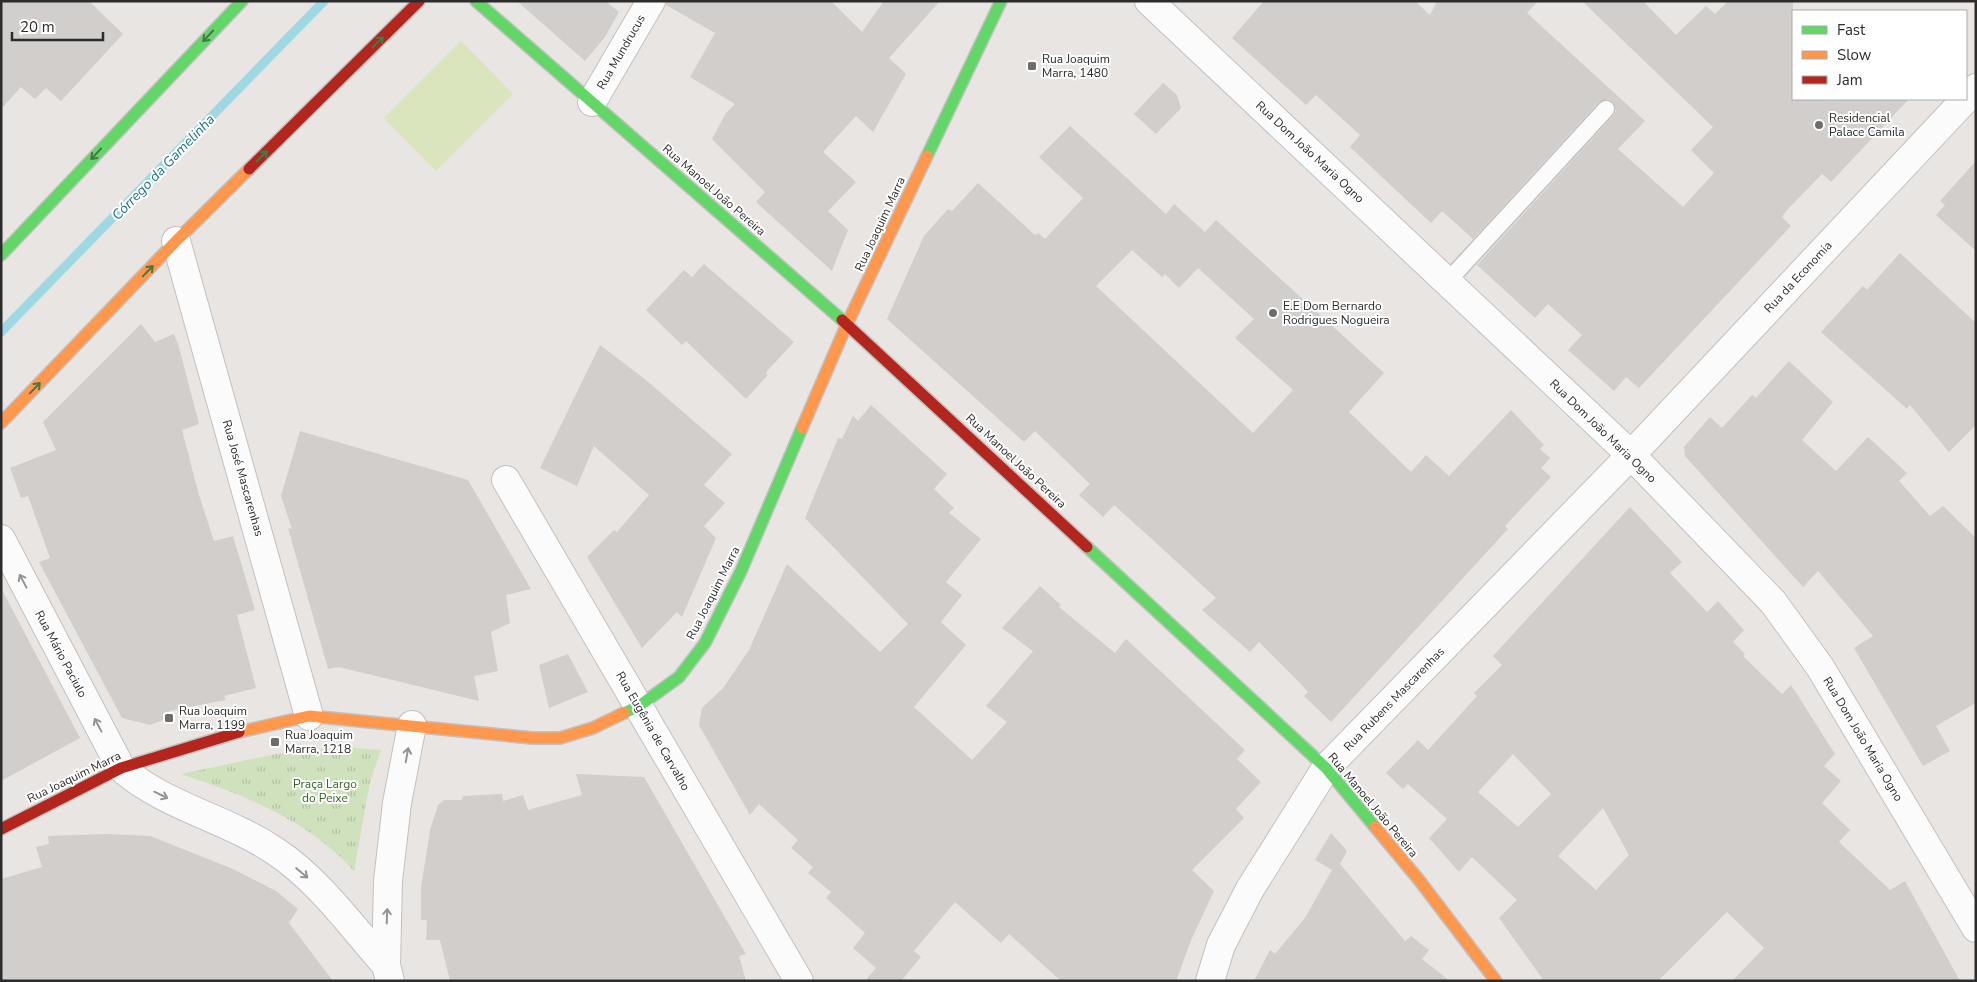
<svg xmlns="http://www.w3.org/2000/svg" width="1977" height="982" viewBox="0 0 1977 982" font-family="'Nunito Sans',sans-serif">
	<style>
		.grass { fill: url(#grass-tufts) }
		.pitch { fill: #dae4bd }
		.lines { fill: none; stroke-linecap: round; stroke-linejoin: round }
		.stream { stroke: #9dd8e3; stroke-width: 9 }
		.building { fill: #d1cecb; fill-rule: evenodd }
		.lane-casing { stroke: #c2c1c1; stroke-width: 19 }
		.street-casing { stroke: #c2c1c1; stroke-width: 30 }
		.fast-casing { stroke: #c2c1c1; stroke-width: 14 }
		.slow-casing { stroke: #c2c1c1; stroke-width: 14 }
		.jam-casing { stroke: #c2c1c1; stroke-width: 14 }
		.lane { stroke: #fcfbfb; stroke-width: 16 }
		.street { stroke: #fcfbfb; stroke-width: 28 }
		.fast { stroke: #63d668; stroke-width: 11 }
		.slow { stroke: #ff974d; stroke-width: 11 }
		.jam { stroke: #b3261e; stroke-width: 11 }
		.oneway { stroke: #457847 }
		.oneway2 { stroke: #949494 }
		.poi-dot { fill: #6e6d6c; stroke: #fff; stroke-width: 2 }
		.labels { text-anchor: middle; stroke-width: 4; stroke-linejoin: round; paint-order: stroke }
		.street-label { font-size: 12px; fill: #2c2c2c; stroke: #fff }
		.poi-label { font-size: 12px; fill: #2c2c2c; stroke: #fff; text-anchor: start }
		.park-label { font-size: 12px; fill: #366322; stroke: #fff }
		.water-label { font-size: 14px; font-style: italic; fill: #1b7491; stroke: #fff }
	</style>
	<defs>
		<pattern id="grass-tufts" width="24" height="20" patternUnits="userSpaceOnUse" patternTransform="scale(1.25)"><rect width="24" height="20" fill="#d0e1be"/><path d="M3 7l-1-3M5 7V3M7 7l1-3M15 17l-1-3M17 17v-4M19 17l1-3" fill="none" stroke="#b3c1a3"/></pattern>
	</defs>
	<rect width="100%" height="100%" fill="#e9e5e2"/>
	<path class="grass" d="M344 747 381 750 370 782 354 871C308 820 244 795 181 774L276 754Z"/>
	<path class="pitch" d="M461 41 513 94 436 171 384 118Z"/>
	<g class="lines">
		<path class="stream" d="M1 332 324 1"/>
	</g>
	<path class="building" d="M1 1H89L123 34 61 101 46 88 35 99 21 87 1 109Z
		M517 1H605L619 12 605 37 585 61Z
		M667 1H831L862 32 884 1H940L889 58 906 74 873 132 856 116 823 152 856 182 828 211 848 230 832 271 756 202 765 192 712 139 726 113 735 104 690 77 715 33 666 5Z
		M1264 1H1415L1430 15 1437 1H1538L1527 13 1645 121 1618 149 1683 207 1714 173 1691 150 1713 127 1582 1H1643L1676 35 1706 6 1715 14 1728 1H1793V99H1909L1831 182 1822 174 1786 211 1782 217 1791 226 1639 388 1626 377 1614 391 1568 350 1582 335 1548 304 1535 318 1477 265 1613 116 1616 111 1613 102 1608 99 1599 102 1473 239 1442 211 1431 223 1350 147 1360 135 1316 95 1306 105 1232 38Z
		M1163 83 1177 95 1181 108 1156 134 1134 114Z
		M1070 126 1166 214 1174 204 1205 232 1216 220 1384 373 1349 412 1411 472 1426 455 1449 476 1511 410 1544 445 1540 449 1550 458 1541 468 1551 477 1505 526 1508 529 1331 722 1304 696 1308 692 1299 682 1259 642 1250 652 1202 610 1216 598 1154 541 1114 505 1103 517 1079 495 1090 484 1035 431 1024 442 887 319 924 236 948 209 952 211 978 183 1035 235 1038 233 1045 239 1083 198 1039 157ZM1132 250 1162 277 1165 274 1179 288 1198 268 1254 319 1235 338 1293 390 1253 433 1096 286Z
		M1976 161V251L1936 215 1945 205 1940 201Z
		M1900 253 1976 323V425L1949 452 1910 405 1907 409 1821 332 1863 286 1867 290Z
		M704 264 794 342 768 370 766 374 768 375 746 399 686 341 682 345 646 310 684 270 692 277Z
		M141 324 155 342 174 334 179 347 199 424 182 430 199 495 214 541 233 536 255 610 237 615 256 688 224 696 226 700 169 711 171 717 150 725 122 718 39 562 50 558 28 496 21 498 10 468 56 450 43 422Z
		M600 345 646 380 732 454 704 485 725 503 704 526 716 538 682 617 677 612 642 648 587 557 614 530 617 532 649 495 594 446 577 486 540 468Z
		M1789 361 1833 402 1802 440 1836 471 1868 437 1907 473 1899 481 1930 516 1943 506 1976 538V703L1936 726 1950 751 1923 766 1854 648 1873 636 1818 571 1803 587 1685 456 1684 447 1710 417 1722 428 1752 395 1756 398Z
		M871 405 947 474 934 489 954 508 949 513 981 539 946 582 962 595 941 622 966 645 914 707 972 760 1007 722 986 706 1033 651 1002 628 1040 586 1061 605 1059 607 1115 653 1126 639 1245 750 1237 759 1261 782 1236 809 1244 818 1192 870 1214 891 1192 938 1176 981H1061L1009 934 1001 943 955 902 914 951 921 957 901 981H865L876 968 853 948 865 933 826 898 831 892 808 873 813 867 791 848 798 840 759 804 750 815 699 725 702 708 723 688 749 650 787 564 880 652 908 624 805 518 838 438 842 439 853 416 858 421Z
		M300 431 468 480 531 589 506 595 510 623 491 632 498 671 474 676 479 701 339 667 328 669 288 528 292 529 281 496Z
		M1630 507 1682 562 1670 573 1707 612 1718 601 1744 630 1733 642 1745 654 1743 656 1782 694 1791 685 1835 754 1824 766 1841 781 1822 803 1850 830 1839 842 1890 890 1905 881 1960 981H1732L1764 948 1727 912 1658 981H1544L1499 918 1517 900 1472 857 1459 872 1429 838 1447 819 1408 784 1403 789 1386 773 1418 740 1428 750 1449 727 1477 696 1474 693 1502 665 1493 656ZM1513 754 1551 794 1518 827 1478 792ZM1603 808 1629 855 1596 890 1558 856Z
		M1 588 80 738 1 781Z
		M568 654 588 692 549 708 539 665Z
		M576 774 644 777 746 954 739 956 746 981H450L440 940H426L427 920H421V888L430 830 438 805 444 800H462L463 796 502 794 503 801 523 795 528 810 582 795Z
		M1331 833 1347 851 1340 864 1405 941 1411 936 1429 950 1422 959 1450 981H1254L1270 950 1275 954 1305 918 1332 870 1315 860Z
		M108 834 150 836 233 869 276 891 298 909 289 923 333 981H1V879L42 867 36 847 49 844 48 836Z"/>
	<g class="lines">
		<g class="lane-casing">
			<path id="lane" d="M1447 282 1606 109"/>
		</g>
		<g class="street-casing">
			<path id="street" d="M1149 1 1631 455 1773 602 1820 667 1976 928
				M592 102 651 1
				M176 241 309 716
				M506 480 799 981
				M1 539 121 768C166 807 226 818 275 851 319 880 351 926 386 965L390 981
				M386 965 388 881 397 803 412 725
				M1210 981 1221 945 1250 889 1326 768 1631 455 1976 88"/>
		</g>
		<g class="fast-casing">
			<path id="fast" d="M476 1 842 320
				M927 156 1001 1
				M1 255 242 1
				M1087 547 1326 768 1375 827
				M624 713 639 706 679 677 705 643 741 571 802 428"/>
		</g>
		<g class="slow-casing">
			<path id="slow" d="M1 423 176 241 249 169
				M802 428 847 324 927 156
				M239 732 309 716 532 738H560L593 728 624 713
				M1375 827 1419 880 1496 981"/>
		</g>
		<g class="jam-casing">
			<path id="jam" d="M249 169 419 1
				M842 320 1087 547
				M1 829 121 768 239 732"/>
		</g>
		<use href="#lane" class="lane"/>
		<use href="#street" class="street"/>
		<use href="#fast" class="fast"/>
		<use href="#slow" class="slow"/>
		<use href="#jam" class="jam"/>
	</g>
	<defs><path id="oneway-shaft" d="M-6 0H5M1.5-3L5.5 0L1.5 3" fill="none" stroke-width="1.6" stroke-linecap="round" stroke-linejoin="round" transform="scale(1.25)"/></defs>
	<g class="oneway">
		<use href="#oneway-shaft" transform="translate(208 36) rotate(133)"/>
		<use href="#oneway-shaft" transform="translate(378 42) rotate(-45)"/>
		<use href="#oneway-shaft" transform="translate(96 154) rotate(133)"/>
		<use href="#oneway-shaft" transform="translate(262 156) rotate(-45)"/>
		<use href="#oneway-shaft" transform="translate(148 271) rotate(-46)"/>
		<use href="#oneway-shaft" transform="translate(35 388) rotate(-46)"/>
	</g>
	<g class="oneway2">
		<use href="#oneway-shaft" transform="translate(23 581) rotate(-118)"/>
		<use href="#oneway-shaft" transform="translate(98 725) rotate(-118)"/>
		<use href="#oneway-shaft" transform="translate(407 755) rotate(-80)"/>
		<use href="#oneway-shaft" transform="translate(161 795) rotate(26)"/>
		<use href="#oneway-shaft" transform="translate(302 873) rotate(40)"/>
		<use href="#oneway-shaft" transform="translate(387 916) rotate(-88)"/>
	</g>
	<g class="poi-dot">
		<rect x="1027" y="61" width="10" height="10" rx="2.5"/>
		<circle cx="1819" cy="125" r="5"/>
		<circle cx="1273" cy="313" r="5"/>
		<rect x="164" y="713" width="10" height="10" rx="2.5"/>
		<rect x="270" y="737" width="10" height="10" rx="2.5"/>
	</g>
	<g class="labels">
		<g class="street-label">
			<text transform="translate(621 52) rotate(-60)" y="4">Rua Mundrucus</text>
			<text transform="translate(1310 152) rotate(43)" y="4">Rua Dom João Maria Ogno</text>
			<text transform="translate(714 190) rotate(41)" y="4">Rua Manoel João Pereira</text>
			<text transform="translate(880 224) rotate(-65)" y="4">Rua Joaquim Marra</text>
			<text transform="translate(1798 277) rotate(-47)" y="4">Rua da Economia</text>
			<text transform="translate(1603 431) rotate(44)" y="4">Rua Dom João Maria Ogno</text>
			<text transform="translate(1016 461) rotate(43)" y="4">Rua Manoel João Pereira</text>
			<text transform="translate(243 478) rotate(74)" y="4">Rua José Mascarenhas</text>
			<text transform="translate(713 593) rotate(-63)" y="4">Rua Joaquim Marra</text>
			<text transform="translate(61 654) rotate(62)" y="4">Rua Mário Paciulo</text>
			<text transform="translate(1394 699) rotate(-46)" y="4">Rua Rubens Mascarenhas</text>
			<text transform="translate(653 731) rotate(60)" y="4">Rua Eugênia de Carvalho</text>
			<text transform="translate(1863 739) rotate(59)" y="4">Rua Dom João Maria Ogno</text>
			<text transform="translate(74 777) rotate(-26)" y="4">Rua Joaquim Marra</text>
			<text transform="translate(1373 805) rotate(50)" y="4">Rua Manoel João Pereira</text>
		</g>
		<g class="poi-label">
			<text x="1042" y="63">Rua Joaquim<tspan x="1042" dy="14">Marra, 1480</tspan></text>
			<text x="1829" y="122">Residencial<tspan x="1829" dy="14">Palace Camila</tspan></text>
			<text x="1283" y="310">E.E Dom Bernardo<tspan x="1283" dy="14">Rodrigues Nogueira</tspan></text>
			<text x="179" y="715">Rua Joaquim<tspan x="179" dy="14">Marra, 1199</tspan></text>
			<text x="285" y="739">Rua Joaquim<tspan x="285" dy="14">Marra, 1218</tspan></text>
		</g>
		<g class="park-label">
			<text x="325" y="788">Praça Largo<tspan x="325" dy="14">do Peixe</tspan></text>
		</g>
		<g class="water-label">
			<text transform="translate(163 167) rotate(-46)" y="5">Córrego da Gamelinha</text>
		</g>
	</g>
	<rect width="1977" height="982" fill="none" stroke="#2c2c2c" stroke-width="5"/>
	<rect x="1792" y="10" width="175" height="90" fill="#ffffff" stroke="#ababab"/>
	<rect x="1802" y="26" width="25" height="8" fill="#63d668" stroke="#ababab"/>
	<text x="1837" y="35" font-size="15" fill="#2c2c2c">Fast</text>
	<rect x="1802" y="51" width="25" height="8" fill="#ff974d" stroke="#ababab"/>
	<text x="1837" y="60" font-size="15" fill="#2c2c2c">Slow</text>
	<rect x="1802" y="76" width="25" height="8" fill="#b3261e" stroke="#ababab"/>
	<text x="1837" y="85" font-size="15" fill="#2c2c2c">Jam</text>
	<path d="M12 32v8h91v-8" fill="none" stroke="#2c2c2c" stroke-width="2.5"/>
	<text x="20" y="32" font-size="15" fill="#2c2c2c" stroke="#ffffff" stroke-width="4" paint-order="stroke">20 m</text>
</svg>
